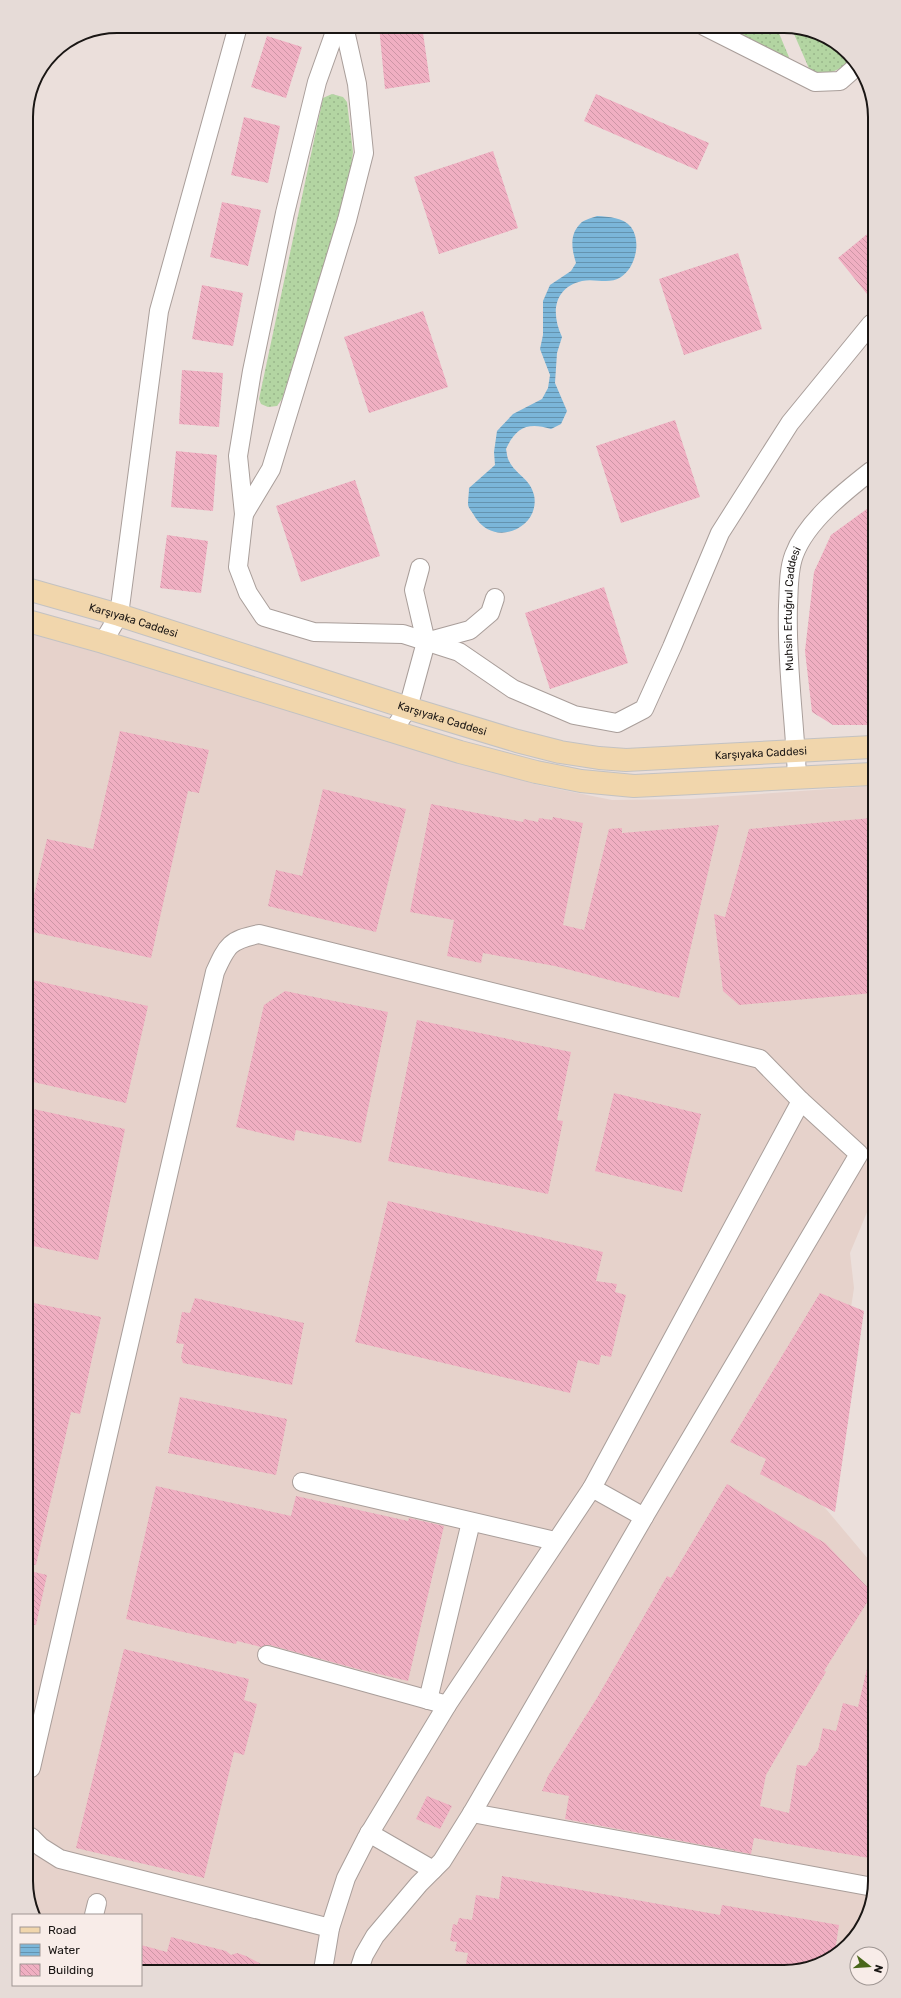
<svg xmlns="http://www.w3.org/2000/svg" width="901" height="1998" viewBox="0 0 901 1998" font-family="Rubik,sans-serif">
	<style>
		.built { fill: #e6d2cb }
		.grass { fill: url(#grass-dots) }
		.water { fill: url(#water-rules) }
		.building { fill: url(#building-back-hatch) }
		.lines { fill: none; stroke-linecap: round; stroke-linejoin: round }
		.minor-casing { stroke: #a99e9a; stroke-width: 20 }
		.major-casing { stroke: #c3c2c2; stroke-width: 24 }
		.minor { stroke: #fff; stroke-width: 18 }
		.major { stroke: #f1d6ac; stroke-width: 22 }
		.labels { text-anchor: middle; stroke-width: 4; stroke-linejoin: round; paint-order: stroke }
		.street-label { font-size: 11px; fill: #1a1614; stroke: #f8ece8 }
		.rim { fill: none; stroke: #1a1614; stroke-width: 2 }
	</style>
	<defs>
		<pattern id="grass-dots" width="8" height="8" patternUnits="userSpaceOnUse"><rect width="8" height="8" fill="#b3d5a2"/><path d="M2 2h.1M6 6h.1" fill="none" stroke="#99b68b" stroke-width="1.8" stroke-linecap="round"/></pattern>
		<pattern id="water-rules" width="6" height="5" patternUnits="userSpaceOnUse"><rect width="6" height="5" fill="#7bb6d9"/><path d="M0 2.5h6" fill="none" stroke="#6493af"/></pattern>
		<pattern id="building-back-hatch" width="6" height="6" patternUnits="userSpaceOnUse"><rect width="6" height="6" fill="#f0afc2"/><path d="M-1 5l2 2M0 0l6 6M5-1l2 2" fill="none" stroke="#cd96a6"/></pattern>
	</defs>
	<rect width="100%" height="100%" fill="#ebdfdb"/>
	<path class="built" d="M28 629 538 785 612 800 690 799 872 786 873 1198 850 1253 854 1288 821 1503 874 1566 875 1882 860 1932 814 1967 141 1972V1915H34L31 1911Z"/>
	<path class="grass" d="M737 26H776L791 62 727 28Z
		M791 27 840 45 850 59C839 72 828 75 811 73Z
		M332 94 343 97 347 102 353 152 349 186 282 399 277 406 268 407 261 404 259 399 323 98Z"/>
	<path class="water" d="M597 216C609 217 623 217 631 227 642 242 635 268 621 277 609 285 595 278 582 281 553 288 551 314 562 337L557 353 555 383 567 411 561 424 551 429C528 422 516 427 506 449 507 453 507 458 509 461 516 475 530 478 534 495 541 527 495 549 475 517 473 513 468 508 468 504 468 499 469 493 469 488L495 465 494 452 497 431 513 414 542 399 548 388 550 375 540 349 543 335V301L550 285 571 271 576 263C572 250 569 235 580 224 583 220 592 218 597 216Z"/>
	<path class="building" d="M379 26H422L430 82 385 89Z
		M267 36 302 47 286 98 251 87Z
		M596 94 709 143 697 170 584 121Z
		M244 117 280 126 268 183 231 175Z
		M493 151 518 228 439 254 414 177Z
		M222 202 261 210 248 266 210 257Z
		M871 231V299L838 258Z
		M738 253 762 329 684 355 659 279Z
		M202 285 243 293 233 346 192 339Z
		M423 311 448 387 369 413 344 337Z
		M182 370 223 373 219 427 179 424Z
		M675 420 700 497 621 523 596 446Z
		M176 451 217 455 213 511 171 507Z
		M355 480 380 556 301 582 276 506Z
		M871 506 872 725H833L812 712 805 651 814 572 831 535Z
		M167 535 208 541 201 593 160 588Z
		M604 587 628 663 550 689 525 613Z
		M120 731 209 750 199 793 188 791 151 958 28 931V921L47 839 93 849Z
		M323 789 406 809 376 932 268 906 276 870 302 876Z
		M431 804 523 822 524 819 538 822 539 818 552 820 553 817 583 823 563 925 584 930 609 829 622 828V833L719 825 679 998 555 966 483 953 481 963 447 956 454 920 410 912Z
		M872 818 873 993 739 1005 723 991 714 914 725 917 749 829Z
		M28 979 148 1006 126 1103 29 1081Z
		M285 991 388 1012 361 1143 296 1130 294 1141 236 1127 264 1005Z
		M417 1020 571 1052 557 1120 563 1121 548 1194 388 1161Z
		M614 1093 701 1114 682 1192 595 1171Z
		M29 1108 125 1129 98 1260 29 1245Z
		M388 1201 603 1252 596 1281 617 1284 615 1292 626 1295 611 1357 601 1355 599 1365 578 1360 570 1393 355 1342Z
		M820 1293 864 1311 835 1512 760 1474 766 1459 730 1442Z
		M195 1298 304 1323 292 1385 183 1363 181 1357 184 1344 176 1343 182 1312 190 1313Z
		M29 1302 101 1317 80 1414 71 1412 36 1565 30 1564Z
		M180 1397 287 1419 276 1475 168 1453Z
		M727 1484 825 1543 873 1593 824 1671 826 1672 766 1775 760 1806 789 1813 797 1765 806 1766 818 1750 823 1728 836 1731 843 1703 858 1707 869 1660 874 1661 875 1859 754 1838 751 1854 565 1819 569 1796 542 1791 548 1776 597 1698 667 1576 671 1578Z
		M156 1486 291 1516 296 1496 408 1521 409 1518 444 1526 408 1681 354 1668 270 1645 261 1647 237 1641 236 1644 126 1619Z
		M30 1571 47 1575 36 1625 30 1624Z
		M124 1649 249 1679 244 1700 257 1704 244 1755 234 1752 204 1878 76 1848Z
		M427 1796 452 1806 440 1829 416 1819Z
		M502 1876 720 1915 722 1905 839 1925 835 1951 814 1967 465 1969 468 1953 455 1951 457 1942 450 1941 453 1924 457 1925 459 1918 472 1920 476 1895 499 1899Z
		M171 1937 226 1951 231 1955 237 1953 246 1956 274 1971 141 1972V1945L167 1952Z"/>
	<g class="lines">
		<g class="minor-casing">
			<g id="minor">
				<path d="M337 26 317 82 285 213 252 371 238 456 244 514 238 567 248 593 264 617 314 632 403 634 459 652 513 689 574 715 617 723 644 709 672 647 720 533 790 423 871 324"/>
				<path d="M704 26 815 82 840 81 856 67"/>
				<path d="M244 514 271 469 347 220 364 153 357 84 344 26"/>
				<path d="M103 642 119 615 159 311 238 26"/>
				<path d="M426 642 470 630 490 613 495 598"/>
				<path d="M392 732 408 708 426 642 414 590 420 568"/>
				<path id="s1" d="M797 778C795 721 786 663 788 606 789 589 788 571 794 555 806 522 844 492 871 471"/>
				<path d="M302 1482 555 1541"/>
				<path d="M592 1488 644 1517"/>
				<path d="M267 1655 447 1705"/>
				<path d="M428 1700 471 1522"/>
				<path d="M31 1768 215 972C227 945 230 940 259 934L760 1059 801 1101"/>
				<path d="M472 1813 873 1887"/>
				<path d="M369 1833 433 1870"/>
				<path d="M31 1837 41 1847 60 1859 330 1928"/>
				<path d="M94 1915 97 1903"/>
				<path d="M323 1970 330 1928 346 1878 366 1839 447 1705 592 1488 801 1101 859 1154 644 1517 472 1813 442 1861 419 1884 375 1936 364 1955 359 1970"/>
			</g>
		</g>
		<g class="major-casing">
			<g id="major">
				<path id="s2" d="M27 589 119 615 408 708 517 741 560 752 599 758 626 760 872 747"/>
				<path d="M28 621 103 642 460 752 536 772 581 781 634 786 872 774"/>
			</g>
		</g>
		<use href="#minor" class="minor"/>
		<use href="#major" class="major"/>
	</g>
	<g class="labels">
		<g class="street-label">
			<text dy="4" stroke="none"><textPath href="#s1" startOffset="170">Muhsin Ertuğrul Caddesi</textPath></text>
			<text dy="4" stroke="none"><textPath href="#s2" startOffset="111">Karşıyaka Caddesi</textPath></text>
			<text dy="4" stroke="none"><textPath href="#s2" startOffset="435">Karşıyaka Caddesi</textPath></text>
			<text dy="4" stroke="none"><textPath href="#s2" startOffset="759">Karşıyaka Caddesi</textPath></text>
		</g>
	</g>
	<path d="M0 0H901V1998H0ZM117 33H784A84 84 0 0 1 868 117V1881A84 84 0 0 1 784 1965H117A84 84 0 0 1 33 1881V117A84 84 0 0 1 117 33Z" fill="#e6dbd7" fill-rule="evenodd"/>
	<path class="rim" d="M117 33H784A84 84 0 0 1 868 117V1881A84 84 0 0 1 784 1965H117A84 84 0 0 1 33 1881V117A84 84 0 0 1 117 33Z"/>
	<rect x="12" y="1914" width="130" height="72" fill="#f8ece8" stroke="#9f9693"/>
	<rect x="20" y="1927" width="20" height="6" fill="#f1d6ac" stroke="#9f9693"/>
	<text x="48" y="1934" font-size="12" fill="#1a1614">Road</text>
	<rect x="20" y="1944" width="20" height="12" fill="url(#water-rules)" stroke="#9f9693"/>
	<text x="48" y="1954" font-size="12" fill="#1a1614">Water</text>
	<rect x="20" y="1964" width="20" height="12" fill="url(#building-back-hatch)" stroke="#9f9693"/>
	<text x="48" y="1974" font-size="12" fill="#1a1614">Building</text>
	<g transform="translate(869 1966) rotate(107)"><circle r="19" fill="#f8ece8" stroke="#9f9693"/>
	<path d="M0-3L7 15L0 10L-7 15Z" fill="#49661a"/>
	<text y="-6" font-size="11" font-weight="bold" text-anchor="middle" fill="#1a1614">N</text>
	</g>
</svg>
